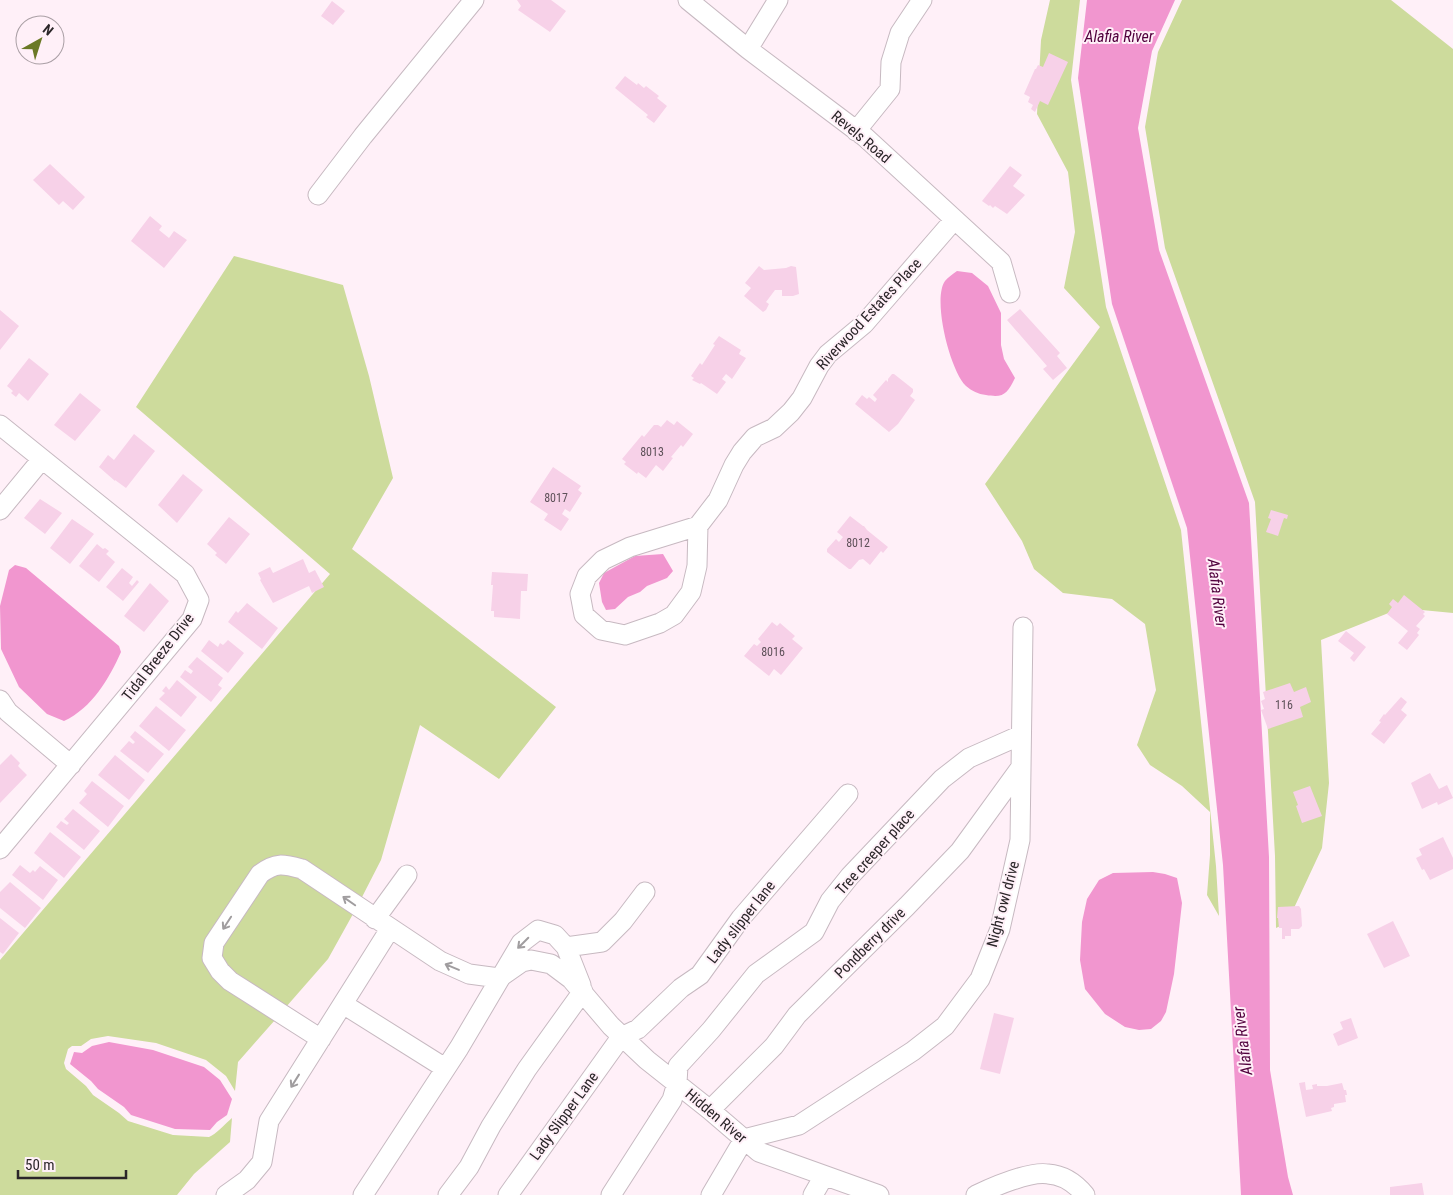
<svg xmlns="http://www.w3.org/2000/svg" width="1453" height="1195" viewBox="0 0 1453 1195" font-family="'Roboto Condensed',sans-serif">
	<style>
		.green { fill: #cddb9c }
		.water { fill: #f196cf }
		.building { fill: #f7d1e8 }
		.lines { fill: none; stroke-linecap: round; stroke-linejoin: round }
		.minor-casing { stroke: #c7b9c1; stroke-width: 21 }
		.minor { stroke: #fff; stroke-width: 19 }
		.oneway { stroke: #a09d9f }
		.labels { text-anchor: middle; stroke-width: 4; stroke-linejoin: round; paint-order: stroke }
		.number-label { font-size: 12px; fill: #5e5159 }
		.street-label { font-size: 15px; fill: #2b2629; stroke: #fff0f8 }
		.water-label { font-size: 16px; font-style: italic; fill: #51003d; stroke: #fff0f8 }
	</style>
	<rect width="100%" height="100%" fill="#fff0f8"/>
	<path class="green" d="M1050 0H1080L1071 80 1106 307 1181 530 1216 866 1219 916 1207 895 1210 855V812L1182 786 1150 765 1137 745 1156 690 1145 624 1112 599 1063 593 1034 569 1022 541 985 484 1100 327 1064 288 1075 232 1068 172 1037 114 1041 40Z
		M1182 0H1391L1453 49V613L1401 608 1321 640 1329 783 1322 848 1287 923 1276 928 1275 856 1255 502 1165 248 1145 127 1158 52Z
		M234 256 343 285 369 376 393 478 352 549 556 707 499 779 420 725 381 860 361 899 288 857 207 943 275 1020 238 1062 235 1091 226 1076 206 1060 156 1043 108 1036 91 1039 81 1046H72L68 1049 64 1063 66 1069 86 1086 93 1095 119 1113 128 1121 173 1135 209 1137C215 1135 226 1123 232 1118L230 1142 194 1174 177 1195H0V960L330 574 136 407Z
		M273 873 298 876 353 914 328 959 286 1007C263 992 235 980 220 956L222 945 265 879Z"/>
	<path class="water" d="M1087 0H1175L1152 51 1138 128 1159 250 1249 503 1269 857 1270 1070 1288 1177 1293 1195H1241L1223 865 1187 528 1112 304 1078 78Z
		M957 271 972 273 988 286 1001 313V345L1004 359 1015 378C1007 394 1004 398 986 395 978 394 972 391 966 386 950 371 932 299 945 281 948 277 953 274 957 271Z
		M663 554 673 571 667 578 647 586 640 592 628 597 615 609 606 610 602 602 599 583 604 573 635 556Z
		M15 565 26 568 119 646 121 652C109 679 92 708 64 721L47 714 19 687 1 649 0 606 9 570Z
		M1153 872 1165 874 1177 878 1182 903 1174 974 1166 1012 1161 1021 1151 1029 1139 1030 1125 1027 1105 1014 1085 989 1080 960 1082 922 1087 899 1099 880 1113 873Z
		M109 1042 153 1050 204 1067 220 1080 232 1099 227 1115 217 1122 210 1130 175 1129 131 1115 124 1107 98 1089 91 1081 70 1064 74 1052 82 1053 92 1046Z"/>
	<path class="building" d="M517 0H551L566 11 550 32 518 10 521 6Z
		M332 1 345 11 333 25 321 16Z
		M1049 53 1068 62 1048 105 1040 101 1035 112 1031 109 1033 105 1028 102 1030 97 1024 94 1035 69H1036L1038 65 1043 67Z
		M625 76 637 85 638 83 644 88 646 86 659 96 657 98 667 106 654 123 646 117 648 115 615 88Z
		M50 164 85 197 73 210 63 201 59 205 33 180Z
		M1010 166 1022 175 1013 186 1025 195 1007 214 995 206 993 208 990 205 989 206 982 201Z
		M150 216 162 226 159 230 169 238 174 231 187 240 164 268 131 241Z
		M759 266 764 270 786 268 791 266 796 267 799 294 793 296H782V290H775L766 302 769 304 766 310 763 312 744 296 751 288 745 283Z
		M1020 309 1060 353 1057 356 1067 368 1053 380 1043 369 1047 366 1007 320Z
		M0 310 19 326 0 350Z
		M719 336 741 350 739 354 746 358 732 379 726 374 722 379 726 382 717 394 701 383 700 384 692 380 694 378 691 376 700 363 702 365 715 345 713 344Z
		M29 358 49 374 28 401 19 393 16 397 11 393 13 391 7 386Z
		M892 374H894L913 389V392L910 396 915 400 898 424 889 432 855 404 862 395 867 399 869 397 875 402 877 399 873 395 886 380 888 382V379Z
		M80 393 101 410 75 441 54 425Z
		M667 420 674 425 677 421 693 434 683 447 681 445 671 457 673 458 663 471 656 465 646 478 638 472 637 474 624 464 626 462 622 459 642 435 644 437 654 425H658L661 427Z
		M134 434 155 451 126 488 115 480V481L99 467 108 455 114 460Z
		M553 467 581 486 578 490 582 493 570 512 565 509 562 514 569 519 561 531 544 520 548 514 530 502Z
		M183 474 203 490 177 523 158 505Z
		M40 499 62 513 45 534 24 518Z
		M1271 510 1288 515 1287 519 1284 518 1278 536 1266 532 1271 519 1268 518Z
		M850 516 863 526H864L867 530 888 547 883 553 881 551 870 565 863 559 859 560 851 569H849L827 552V549L836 539 839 542 843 537 837 532Z
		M229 517 250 534 226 564 215 555 217 553 207 544Z
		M72 519 94 534 70 564 50 548Z
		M97 544 103 549 105 548 109 551 106 554 115 562 99 582 79 566Z
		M303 559 309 573 315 570 324 587 312 593 309 586 273 603 260 580 261 579 258 573 270 567 273 573Z
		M122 568 133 577 129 583 132 586 137 580 139 582 123 601 106 587Z
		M492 572 528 574 527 591H521L520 619 494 617V611H491L493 585H491Z
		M150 583 169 601 144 632 124 616Z
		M1404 595 1425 612 1423 614 1425 616 1416 626 1420 629 1417 633 1419 635 1407 650 1398 643 1408 631 1387 614 1392 607 1389 604 1393 599 1398 603Z
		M247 603 278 628 262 649 228 622 236 611 238 613Z
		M772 622 777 626 780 623 795 636 792 639 803 648 781 675 774 669 769 676 744 656 754 644 757 646 761 642 758 639Z
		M1346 631 1366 647 1354 662 1350 658 1354 653 1338 641Z
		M209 640 218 647 220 643 223 645 228 640 244 653 228 673 201 651Z
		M197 657 223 678 218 685 222 688 211 702 180 677 185 670 191 674 193 671 188 667Z
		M177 680 197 697 181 717 159 699 165 693 162 691 166 686 169 690Z
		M1290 683 1294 692 1306 687 1311 702 1300 707 1303 717 1268 729 1261 710 1264 709 1261 701 1265 699 1263 692Z
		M1401 697 1407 702 1401 710 1407 715 1384 744 1371 734 1381 722 1379 721 1384 714 1385 715Z
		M156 706 186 730 169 751 139 726Z
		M135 731 164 754 148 773 120 751 129 741 133 744 135 742 130 737Z
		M11 754 20 763 18 766 27 775 0 803V765Z
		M115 755 145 780 129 800 98 775Z
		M1430 773 1439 789 1447 785 1453 798 1438 805 1437 802 1422 809 1411 783Z
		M92 781 124 806 108 827 79 803 87 794 84 791Z
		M1310 786 1322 816 1302 823 1296 806 1298 805 1293 792Z
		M73 809 100 831 84 850 56 827 61 821 67 825 69 823 64 819Z
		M50 832 81 857 64 878 34 853Z
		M1443 837 1453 858V869L1430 880 1424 869 1422 870 1416 858 1422 855 1419 849Z
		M20 865 30 873 33 870 35 872 40 866 58 880 43 900 12 875Z
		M10 882 41 908 25 928 0 908V892Z
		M1299 906 1301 909 1302 926 1299 929H1291V936H1285V939H1282V928H1279L1278 918H1277L1278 907Z
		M0 918 19 933 3 954 0 952Z
		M1393 921 1410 956 1384 968 1367 934Z
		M994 1013 1014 1018 1000 1074 980 1069Z
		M1351 1018 1358 1038 1338 1046 1333 1034 1343 1029 1340 1022Z
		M1305 1082 1306 1090 1313 1089 1312 1085 1317 1084V1086H1327L1342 1083 1344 1090H1346L1347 1095H1345L1346 1102 1334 1104V1107L1331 1108 1332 1111 1306 1117 1299 1083Z
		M1422 1183 1424 1195H1390V1187Z"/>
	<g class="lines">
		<g class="minor-casing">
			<path id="minor" d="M688 0 748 49 865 137 1001 262 1010 293
				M748 49 778 0
				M856 131 890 89 891 62 900 33 922 0
				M318 195 363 136 474 0
				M0 425 185 574 199 600 192 619 0 849
				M0 510 42 459
				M698 526 697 566 691 592 674 615 660 623 625 635 601 630 584 615 580 594 587 576 603 560 630 547 698 526 718 500 734 465 742 452 755 437 774 428 791 412 802 398 819 366 828 354 864 324 954 220
				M0 700 8 712 71 765
				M375 919 407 875
				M566 947 602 942 623 921 645 892
				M499 978 522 962 531 960 551 964 571 979 611 1026 647 1060 710 1110 759 1152 879 1195
				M343 1004 445 1068
				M321 1039 230 981 220 971 212 958 214 943 260 874C276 862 283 864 302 869L440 961 469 974 499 978
				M710 1110 774 1046 797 1015 907 906 960 851 1021 767
				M226 1195 247 1180 262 1162 269 1121 390 929
				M363 1195 459 1048 521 943 538 930 555 935 566 947 581 985
				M448 1195 469 1167 491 1126 527 1069 583 991
				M508 1195 621 1037 638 1029 681 988 700 975 741 918 848 794
				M611 1195 672 1100 677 1083 678 1066 711 1030 756 974 814 932 830 901 850 876 942 779 969 758 1021 735
				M711 1195 744 1139 799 1125 913 1051 945 1026 980 979 1000 929 1020 840 1023 627
				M813 1195 824 1176
				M976 1195C993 1187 1030 1171 1048 1174 1063 1175 1076 1184 1085 1195"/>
		</g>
		<use href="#minor" class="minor"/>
	</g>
	<defs><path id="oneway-shaft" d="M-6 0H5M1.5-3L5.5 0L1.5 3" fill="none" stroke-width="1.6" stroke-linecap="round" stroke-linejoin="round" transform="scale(1.25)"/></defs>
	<g class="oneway">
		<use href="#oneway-shaft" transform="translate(349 901) rotate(-145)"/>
		<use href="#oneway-shaft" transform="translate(227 923) rotate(123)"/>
		<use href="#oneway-shaft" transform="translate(523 943) rotate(135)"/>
		<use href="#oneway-shaft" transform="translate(452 967) rotate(-157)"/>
		<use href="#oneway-shaft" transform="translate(295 1081) rotate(122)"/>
	</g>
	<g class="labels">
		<g class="number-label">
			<text x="652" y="456">8013</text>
			<text x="556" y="502">8017</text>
			<text x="858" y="547">8012</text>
			<text x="773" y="656">8016</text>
			<text x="1284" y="709">116</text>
		</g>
		<g class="street-label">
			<text transform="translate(861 137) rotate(40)" y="5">Revels Road</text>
			<text transform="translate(869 314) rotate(-47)" y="5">Riverwood Estates Place</text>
			<text transform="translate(158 657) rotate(-52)" y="5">Tidal Breeze Drive</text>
			<text transform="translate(875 852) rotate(-48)" y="5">Tree creeper place</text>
			<text transform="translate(1003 904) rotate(-75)" y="5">Night owl drive</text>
			<text transform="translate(741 922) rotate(-52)" y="5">Lady slipper lane</text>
			<text transform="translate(870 943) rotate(-45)" y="5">Pondberry drive</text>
			<text transform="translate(564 1116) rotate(-54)" y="5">Lady Slipper Lane</text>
			<text transform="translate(716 1116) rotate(40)" y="5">Hidden River</text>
		</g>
		<g class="water-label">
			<text x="1119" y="42">Alafia River</text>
			<text transform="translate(1218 593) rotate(83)" y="6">Alafia River</text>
			<text transform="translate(1242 1041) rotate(-97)" y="6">Alafia River</text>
		</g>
	</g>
	<g transform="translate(40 40) rotate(39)"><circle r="24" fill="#fff0f8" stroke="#aa9fa5"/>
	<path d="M0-4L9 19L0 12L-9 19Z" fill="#6b7926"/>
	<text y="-8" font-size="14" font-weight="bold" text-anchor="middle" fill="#2b2629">N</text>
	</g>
	<path d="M18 1170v8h108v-8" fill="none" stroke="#2b2629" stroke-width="2.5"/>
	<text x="25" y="1170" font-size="15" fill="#2b2629" stroke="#fff0f8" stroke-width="4" paint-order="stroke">50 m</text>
</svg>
